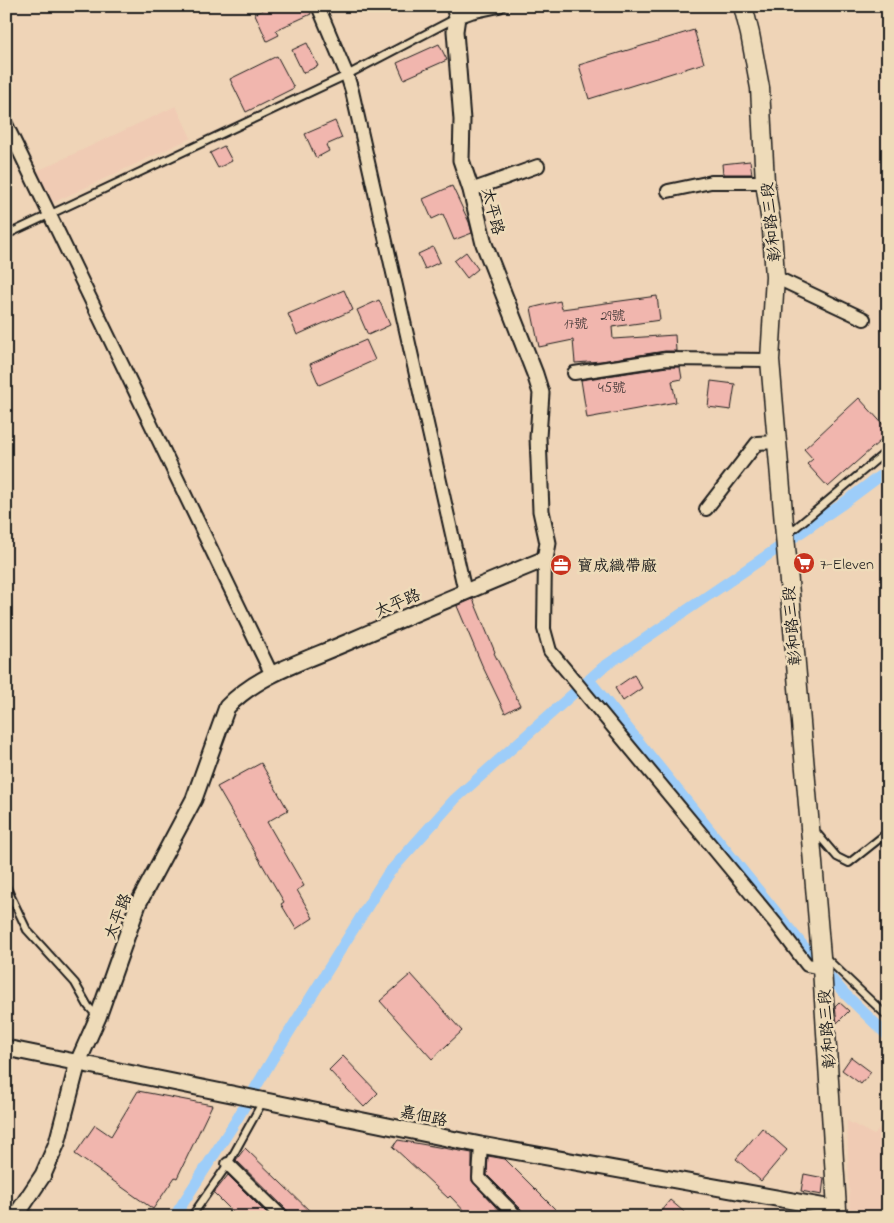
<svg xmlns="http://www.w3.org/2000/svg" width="894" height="1223" viewBox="0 0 894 1223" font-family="'Indie Flower','LXGW WenKai TC',sans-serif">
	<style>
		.built { fill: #f0cbb4 }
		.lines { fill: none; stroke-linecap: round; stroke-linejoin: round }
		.canal { stroke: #9dcdf9; stroke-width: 11 }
		.building { fill: #f1b6ae; stroke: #1c1c1c }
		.service-casing { stroke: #1c1c1c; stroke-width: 10 }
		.minor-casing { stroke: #1c1c1c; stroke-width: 16 }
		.tertiary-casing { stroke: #1c1c1c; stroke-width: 19 }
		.secondary-casing { stroke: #1c1c1c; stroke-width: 21 }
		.service { stroke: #eedbb9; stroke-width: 6 }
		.minor { stroke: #eedbb9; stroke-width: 12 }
		.tertiary { stroke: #eedbb9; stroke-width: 15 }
		.secondary { stroke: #eedbb9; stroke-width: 18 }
		.labels { text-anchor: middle; stroke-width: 5; stroke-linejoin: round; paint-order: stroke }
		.number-label { font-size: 14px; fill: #514240 }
		.street-label { font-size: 16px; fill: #1c1c1c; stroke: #eedbb9 }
		.poi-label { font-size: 16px; fill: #1c1c1c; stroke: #eedbb9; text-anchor: start }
	</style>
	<rect width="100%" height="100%" fill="#efd4b7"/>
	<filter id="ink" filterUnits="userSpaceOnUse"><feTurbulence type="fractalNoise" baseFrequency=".02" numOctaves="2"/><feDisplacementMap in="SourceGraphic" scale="10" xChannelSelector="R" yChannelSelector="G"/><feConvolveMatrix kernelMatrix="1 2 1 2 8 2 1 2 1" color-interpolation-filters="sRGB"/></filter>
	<g filter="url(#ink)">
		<path class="built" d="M176 106 191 138 48 205 33 173Z
			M888 1117V1217H850L847 1121 874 1135Z"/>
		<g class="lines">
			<path class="canal" d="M589 680 800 942 844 993 888 1036
				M174 1217 237 1119 273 1058 387 875 455 799 602 668 841 505 888 470"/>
		</g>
		<path class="building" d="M271 6H308L311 14 276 30 279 35 267 41 255 14Z
			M694 30 704 63 589 99 579 65Z
			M307 43 318 66 303 73 292 50Z
			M439 44 447 60 404 79 397 63Z
			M277 56 294 88 246 112 230 79Z
			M335 121 342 138 326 145 329 151 316 158 305 134Z
			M224 146 232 161 218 168 210 153Z
			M750 161 752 174H723L722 164Z
			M452 186 469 222 472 233 454 240 443 214 432 219 423 199Z
			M433 247 440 262 425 269 418 254Z
			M466 252 478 269 467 278 454 261Z
			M344 290 353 310 297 335 288 314Z
			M657 296 660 320 612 327 613 339 675 335 676 351H665L601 361 575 363 573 340 539 347 531 308 560 301 562 309Z
			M379 300 390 325 368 335 357 310Z
			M366 340 375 360 319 385 310 364Z
			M667 367H680L682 379 672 381 676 402 587 418 581 380Z
			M711 381 735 384 731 410 708 407Z
			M859 398 888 430V434L828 487 807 464 813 459 804 449Z
			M473 599 495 652 494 653 520 705 505 713 482 665 457 606Z
			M634 675 642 688 623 701 615 688Z
			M261 763 288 810 267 822 304 886 297 890 313 918 296 929 281 904 284 902 217 787Z
			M411 974 462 1031 432 1059 380 1001Z
			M839 1002 849 1011 837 1023 835 1006Z
			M343 1056 378 1093 364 1107 329 1070Z
			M851 1057 871 1072 861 1084 842 1070Z
			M138 1091 212 1105 177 1178 175 1177 153 1209 75 1154 95 1125 111 1136Z
			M762 1128 787 1150 761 1181 736 1159Z
			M398 1140 472 1153V1181L505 1217H470L450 1196 448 1198 393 1147Z
			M245 1148 316 1217H290L288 1211 236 1160Z
			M488 1156 505 1159 563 1217H525L523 1211 487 1175Z
			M804 1174 824 1178 822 1195 801 1191Z
			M228 1175 270 1217H238L214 1193Z
			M670 1200 690 1217H656Z"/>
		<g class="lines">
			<g class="service-casing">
				<path id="service" d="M6 235 347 75 456 18
					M787 535 888 450
					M815 831 837 857 849 863 888 832
					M6 886 27 930 75 983 88 1006 96 1015
					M825 957 888 1017
					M191 1217 228 1164 263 1101"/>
			</g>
			<g class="minor-casing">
				<path id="minor" d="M318 6 347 75 352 91 465 592
					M457 17 471 12 499 6
					M6 124 272 675
					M471 190 538 166
					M668 191 711 182H765
					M775 277 864 319
					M574 373 666 359 770 360
					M706 509 757 443 777 442
					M545 559 544 629 550 651 776 924 807 965 822 968
					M481 1145 479 1178 517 1217
					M228 1164 282 1217"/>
			</g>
			<g class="tertiary-casing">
				<path id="tertiary" d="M6 1048 481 1145 837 1209
					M15 1217 43 1175 57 1143 78 1062 98 1017 138 904 194 799 227 707C258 674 307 660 348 642 413 614 479 586 545 559L548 543 541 511 538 437 541 393 535 374 484 244 471 190 461 160 462 120 455 31 457 17 454 6"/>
			</g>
			<g class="secondary-casing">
				<path id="secondary" d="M743 6 750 34 760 88 765 182 772 230 775 277 770 360 822 968 837 1209 835 1217"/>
			</g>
			<use href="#service" class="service"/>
			<use href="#minor" class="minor"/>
			<use href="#tertiary" class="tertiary"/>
			<use href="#secondary" class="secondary"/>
		</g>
	</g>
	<defs>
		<g id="supermarket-disc" transform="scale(1.125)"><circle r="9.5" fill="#c8321e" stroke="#eedbb9"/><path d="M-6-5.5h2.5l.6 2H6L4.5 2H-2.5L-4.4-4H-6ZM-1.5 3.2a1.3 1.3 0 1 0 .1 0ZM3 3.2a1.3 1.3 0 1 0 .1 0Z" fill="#fff"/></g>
		<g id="office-disc" transform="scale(1.125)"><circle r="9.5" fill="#c8321e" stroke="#eedbb9"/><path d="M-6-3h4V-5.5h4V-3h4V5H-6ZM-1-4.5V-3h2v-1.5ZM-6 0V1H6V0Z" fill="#fff"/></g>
	</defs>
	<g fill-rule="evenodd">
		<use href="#supermarket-disc" x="804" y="563"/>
		<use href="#office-disc" x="561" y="565"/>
	</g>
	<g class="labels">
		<g class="number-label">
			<text x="613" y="320">29號</text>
			<text x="576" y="328">17號</text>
			<text x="612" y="392">45號</text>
		</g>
		<g class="street-label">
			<text transform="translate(494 211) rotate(76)" y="6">太平路</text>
			<text transform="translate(770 222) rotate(-96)" y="6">彰和路三段</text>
			<text transform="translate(397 602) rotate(-23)" y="6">太平路</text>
			<text transform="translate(791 626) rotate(-95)" y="6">彰和路三段</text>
			<text transform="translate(117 916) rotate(-69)" y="6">太平路</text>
			<text transform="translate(826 1029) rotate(-94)" y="6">彰和路三段</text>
			<text transform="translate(424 1115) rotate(12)" y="6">嘉佃路</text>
		</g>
		<g class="poi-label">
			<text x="820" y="569">7-Eleven</text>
			<text x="577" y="571">寶成織帶廠</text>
		</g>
	</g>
	<rect width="894" height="1223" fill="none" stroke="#eedbb9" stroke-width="25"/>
	<rect x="12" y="12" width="869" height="1198" fill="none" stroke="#1c1c1c" stroke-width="2" filter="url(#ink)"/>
</svg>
